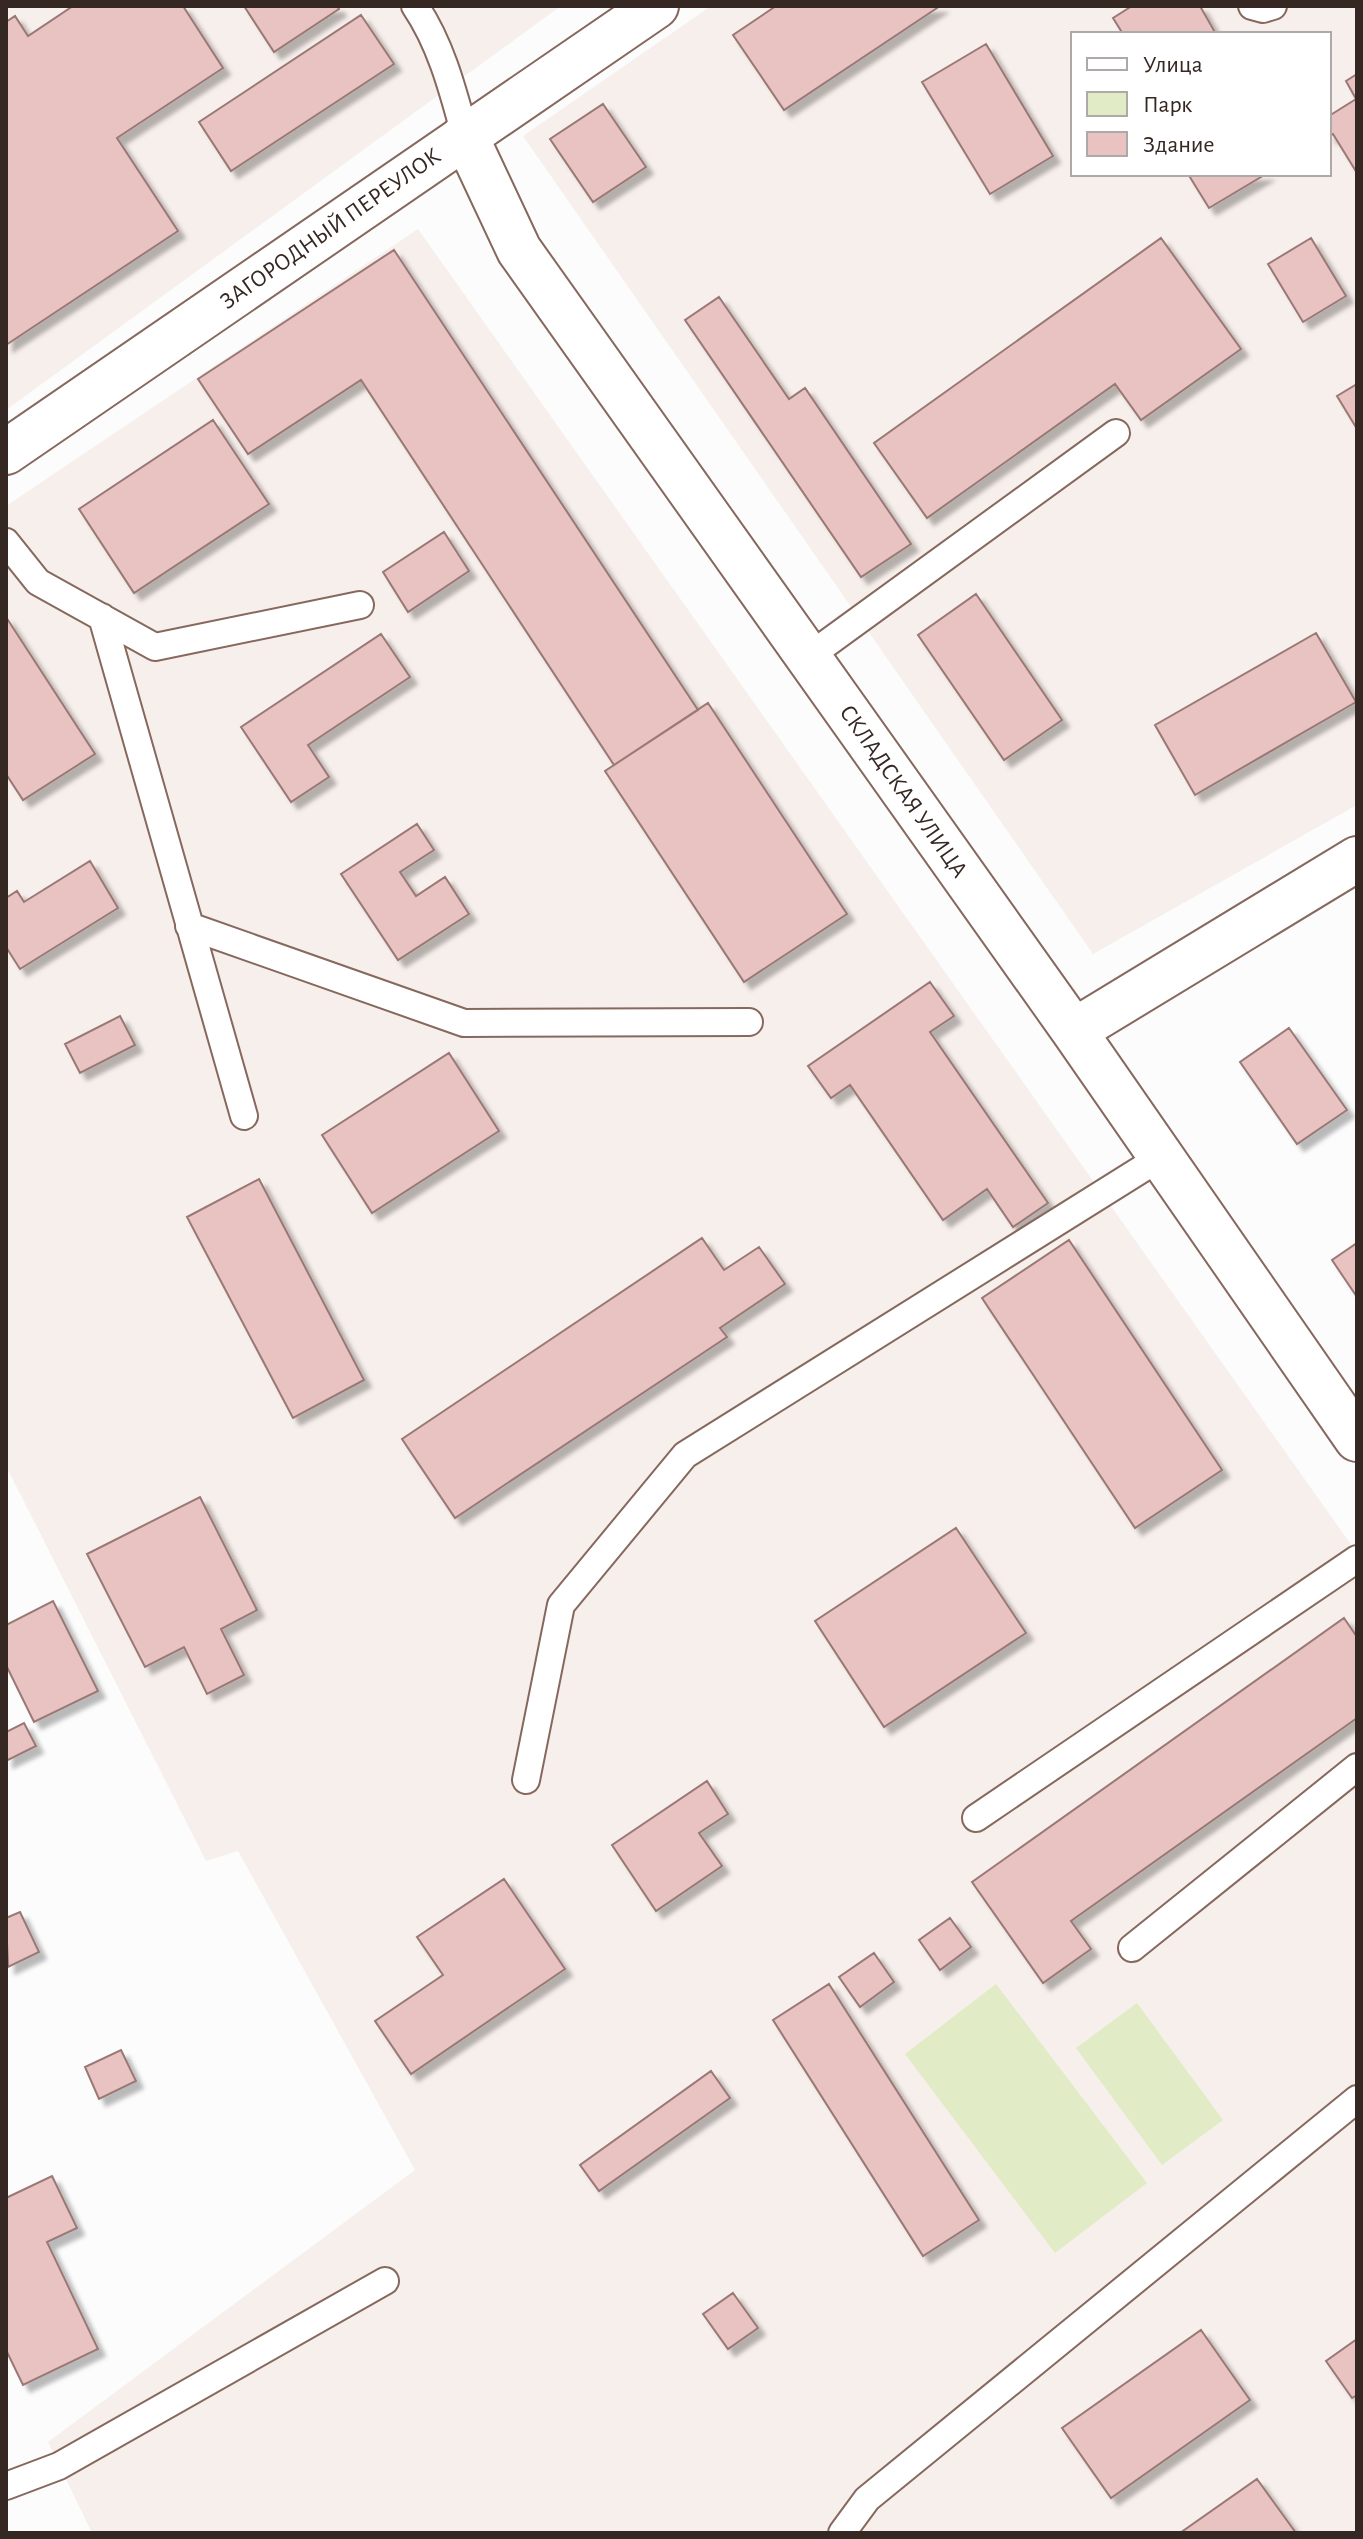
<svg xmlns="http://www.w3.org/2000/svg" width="1363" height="2539" viewBox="0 0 1363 2539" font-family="'Alegreya Sans',sans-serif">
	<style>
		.built { fill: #f7efeb; fill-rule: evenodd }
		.green { fill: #e1ecc6 }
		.building { fill: #e8c3c1; stroke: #997876; stroke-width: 2; filter: url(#shadow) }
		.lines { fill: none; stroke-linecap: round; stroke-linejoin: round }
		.lane-casing { stroke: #86685d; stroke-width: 30 }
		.street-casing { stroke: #86685d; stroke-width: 48 }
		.secondary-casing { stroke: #86685d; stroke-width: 48 }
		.lane { stroke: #fff; stroke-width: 26 }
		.street { stroke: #fff; stroke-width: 44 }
		.secondary { stroke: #fff; stroke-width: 44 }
		.labels { text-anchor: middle; stroke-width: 7; stroke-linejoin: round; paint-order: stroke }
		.street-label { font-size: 24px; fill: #352823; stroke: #fff }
	</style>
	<defs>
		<filter id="shadow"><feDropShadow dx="7" dy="7" stdDeviation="2" flood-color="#0004"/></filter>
	</defs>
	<rect width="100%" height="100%" fill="#fcfcfc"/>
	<path class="built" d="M6 6H561L6 410Z
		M711 6H1357V805L1093 954 523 136ZM1073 34H1329V174H1073Z
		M418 229 1357 1553V2533H92L48 2442 415 2170 238 1851 206 1861 6 1466V506Z"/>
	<path class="green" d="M996 1984 1147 2183 1055 2253 905 2054Z
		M1137 2003 1223 2120 1162 2165 1076 2048Z"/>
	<path class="building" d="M73 6H183L223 68 117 138 178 231 6 345V22L15 16 28 36Z
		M244 6H337L339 9 274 52Z
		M776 6H940L784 110 733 35Z
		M1132 6H1200L1216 34H1123L1113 18Z
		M361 15 394 64 231 171 199 122Z
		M986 44 1053 156 990 194 922 82Z
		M1357 74V173L1333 134 1329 136V116L1356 99 1346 81Z
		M603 104 646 167 593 202 550 139Z
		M1188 174H1266L1209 208Z
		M1161 238 1241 349 1141 420 1115 384 927 518 874 443Z
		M1311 238 1346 296 1303 322 1268 264Z
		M394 250 698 710 614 765 361 380 248 454 198 379Z
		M719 297 789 399 805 388 911 544 861 577 685 320Z
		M1357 384V429L1337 396Z
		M213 420 269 504 134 593 79 509Z
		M444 532 469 571 408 612 383 572Z
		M976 594 1062 720 1004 760 918 635Z
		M6 617 95 754 23 800 6 774Z
		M1316 633 1356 702 1195 795 1155 725Z
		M381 634 410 677 308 745 329 777 291 802 241 727Z
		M708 703 847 914 744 982 605 771Z
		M417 824 434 850 400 872 416 896 445 877 469 914 398 960 341 874Z
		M90 861 118 908 20 969 6 947V898L17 891 24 902Z
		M930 982 954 1016 930 1032 1048 1203 1013 1227 987 1189 943 1220 850 1085 831 1098 808 1066Z
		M120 1016 135 1045 80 1073 65 1044Z
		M1289 1028 1347 1110 1297 1144 1240 1062Z
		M449 1053 499 1131 372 1213 322 1135Z
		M259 1179 364 1380 293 1418 187 1217Z
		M702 1238 724 1270 759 1247 785 1284 720 1328 727 1337 455 1518 402 1439Z
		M1069 1240 1222 1470 1135 1528 982 1298Z
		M1357 1243V1297L1332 1260Z
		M200 1497 257 1610 221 1629 244 1675 207 1694 184 1647 145 1667 87 1554Z
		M956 1528 1026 1633 884 1727 815 1621Z
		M53 1601 98 1691 34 1722 6 1665V1625Z
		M1344 1618 1357 1637V1718L1071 1921 1091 1949 1043 1983 972 1882Z
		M24 1723 36 1746 6 1761V1732Z
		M707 1781 728 1814 699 1833 722 1866 656 1911 612 1845Z
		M504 1879 565 1969 411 2074 375 2021 443 1975 417 1937Z
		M20 1912 39 1952 8 1967 6 1918Z
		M950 1918 971 1947 940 1970 919 1940Z
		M874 1953 894 1982 860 2007 839 1977Z
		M829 1984 979 2220 923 2256 773 2020Z
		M121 2050 136 2081 99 2099 85 2067Z
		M711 2071 730 2098 599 2191 580 2165Z
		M52 2176 77 2228 47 2242 98 2349 23 2385 6 2350V2198Z
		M733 2293 758 2328 728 2349 703 2314Z
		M1201 2330 1250 2400 1111 2498 1062 2428Z
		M1357 2339V2395L1352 2398 1326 2361Z
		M1257 2479 1296 2533H1180Z"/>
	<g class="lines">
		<g class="lane-casing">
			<path id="lane" d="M415 6C441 44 453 91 465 135
				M1252 6 1263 9 1273 6
				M6 542 38 582 155 647 360 605
				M102 617 244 1116
				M808 657 1116 433
				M189 926 464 1023 749 1022
				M526 1780 561 1605 685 1455 1161 1157
				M976 1818 1357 1559
				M1132 1948 1357 1767
				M6 2486 59 2466 385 2281
				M842 2533 867 2499 1357 2099"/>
		</g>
		<g class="street-casing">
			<path id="street" d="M465 135 519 250 1074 1031 1357 1439
				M1074 1031 1357 859"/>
		</g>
		<g class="secondary-casing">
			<path id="secondary" d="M6 452 656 6"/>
		</g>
		<use href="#lane" class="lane"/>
		<use href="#street" class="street"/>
		<use href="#secondary" class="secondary"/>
	</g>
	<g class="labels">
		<g class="street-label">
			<text transform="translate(330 228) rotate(-35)" y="8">ЗАГОРОДНЫЙ ПЕРЕУЛОК</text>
			<text transform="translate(904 791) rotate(55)" y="8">СКЛАДСКАЯ УЛИЦА</text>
		</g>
	</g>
	<rect width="1363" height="2539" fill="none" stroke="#352823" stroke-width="16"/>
	<rect x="1071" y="32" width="260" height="144" fill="#ffffff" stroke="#aea9a7" stroke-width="2"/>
	<rect x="1087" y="58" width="40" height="12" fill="#ffffff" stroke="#aea9a7" stroke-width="2"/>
	<text x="1143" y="72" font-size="24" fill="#352823">Улица</text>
	<rect x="1087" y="92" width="40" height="24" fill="#e1ecc6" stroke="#aea9a7" stroke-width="2"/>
	<text x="1143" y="112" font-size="24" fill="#352823">Парк</text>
	<rect x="1087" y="132" width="40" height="24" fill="#e8c3c1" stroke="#aea9a7" stroke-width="2"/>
	<text x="1143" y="152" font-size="24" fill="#352823">Здание</text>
</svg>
